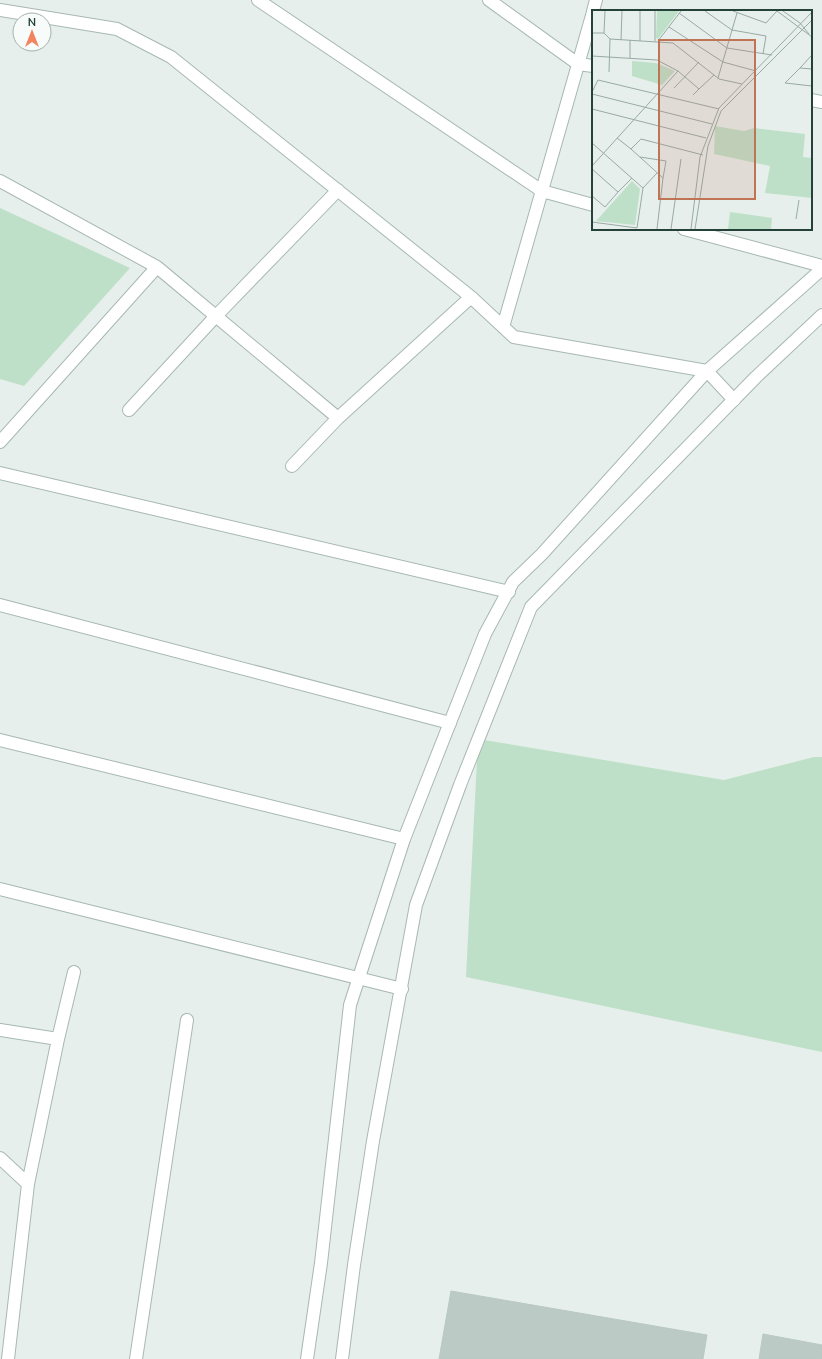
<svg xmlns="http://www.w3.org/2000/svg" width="822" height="1359" viewBox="0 0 822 1359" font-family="Mulish,sans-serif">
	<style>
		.green { fill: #bfe0c8 }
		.building { fill: #bbcac4; stroke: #b8c9c2 }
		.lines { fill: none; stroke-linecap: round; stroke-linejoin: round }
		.minor-casing { stroke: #a8b8b2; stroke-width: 14 }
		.tertiary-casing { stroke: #a8b8b2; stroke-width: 14 }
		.minor { stroke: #fff; stroke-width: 12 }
		.tertiary { stroke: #fff; stroke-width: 12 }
		.inset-road { fill: none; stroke: #98aaa4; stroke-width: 1 }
		.view { fill: #c07456; fill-opacity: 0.15; stroke: #c07456; stroke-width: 2 }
		.inset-edge { fill: none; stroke: #24423a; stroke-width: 2 }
	</style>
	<rect width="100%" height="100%" fill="#e6efeb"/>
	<path class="green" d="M0 208 130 268 24 386 0 379Z
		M478 739 724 780 814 757H822V1052L466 977Z"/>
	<path class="building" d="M451 1291 707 1335 703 1359H439Z
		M763 1334 822 1345V1359H759Z"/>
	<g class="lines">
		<g class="minor-casing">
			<path id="minor" d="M258 0 542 191 593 205
				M489 0 578 64 593 66
				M0 10 117 29 171 57 471 297
				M593 11 596 0
				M811 100 822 102
				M0 181 157 267 0 442
				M684 229 822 266
				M157 267 338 418 292 466
				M503 327 593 12
				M129 410 215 317 338 190
				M338 418 471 297 514 337 707 371 734 400
				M0 473 509 592
				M0 605 450 723
				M0 740 404 839
				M0 889 402 989
				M0 1030 58 1039 28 1184
				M58 1039 74 972
				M0 1158 28 1184 8 1359
				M136 1359 187 1020"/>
		</g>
		<g class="tertiary-casing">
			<path id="tertiary" d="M307 1359 321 1263 350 1005 404 839 485 634 513 582 542 554 707 371 822 269
				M342 1359 354 1265 373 1141 416 905 460 785 531 607 756 377 822 315"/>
		</g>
		<use href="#minor" class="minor"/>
		<use href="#tertiary" class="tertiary"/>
	</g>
	<g transform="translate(592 10)">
		<rect width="220" height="220" fill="#e6efeb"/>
		<path d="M65 1H87L66 29 64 28ZM40 51 64 53 83 61 70 75 40 66ZM123 116 152 121 162 118 213 124 211 147 220 148V188L173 183 178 156 122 144ZM40 171 48 179 43 215 4 211ZM138 202 180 208 179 219H136Z" fill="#bfe0c8"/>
		<path class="inset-road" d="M113 1 140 20 174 26 171 44M141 1 174 13 185 1M185 1 220 27M191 1 208 13 217 24M87 3 135 38 180 45M77 17 131 52 164 61M0 23H12L18 29M12 23 13 1M29 30 30 1M48 31V1M63 31V1M66 31 89 1M220 45 208 58 220 59M0 46 65 50 86 61 0 156M38 48V30M208 58 193 73 220 76M86 61 107 79 101 85M17 62 18 29 81 33 122 65M126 68 145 3M82 78 107 52M107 79 122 65 127 69 150 74M0 82 6 70 127 99M0 84 120 114M0 99 114 128M25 128 39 139 49 129 111 145M0 133 51 178 45 218 0 212M39 139 71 168 65 219M48 147 74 151 71 168M0 159 26 182 40 168M51 178 65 163M0 186 13 197 26 182M204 209 207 190M79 219 89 149M99 219 108 147 127 98 220 2M103 219 116 136 129 101 220 10"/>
		<path class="view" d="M67 30H163V189H67Z"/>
		<rect width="220" height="220" class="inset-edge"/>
	</g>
	<g transform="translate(32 32)"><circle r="19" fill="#f7fbf9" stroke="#a3b1ad"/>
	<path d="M0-3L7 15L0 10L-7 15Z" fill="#f4845f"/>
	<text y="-6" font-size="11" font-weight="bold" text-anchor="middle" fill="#24423a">N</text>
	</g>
</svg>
